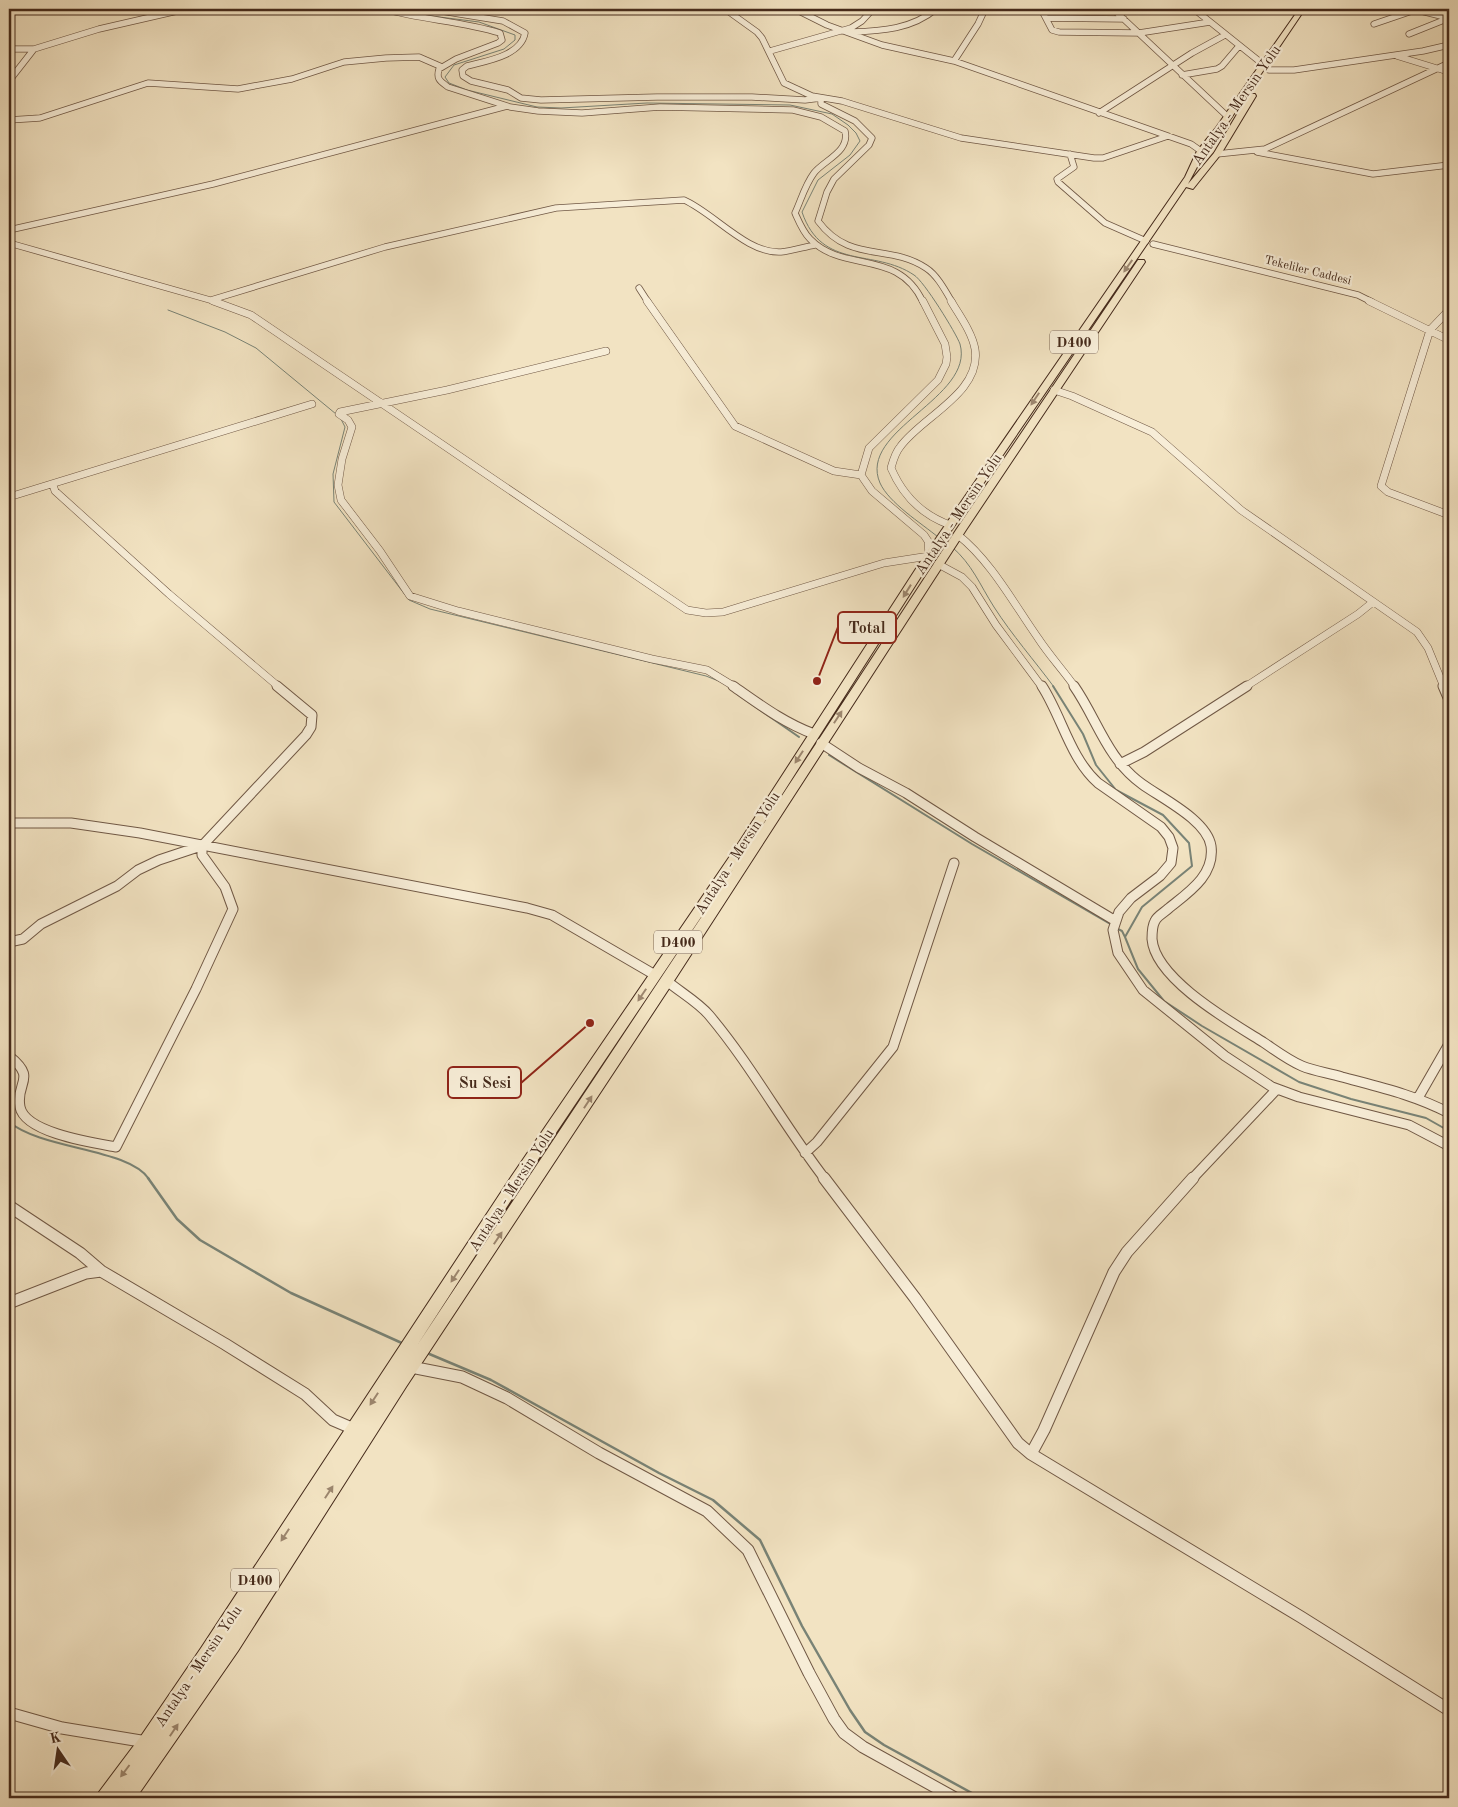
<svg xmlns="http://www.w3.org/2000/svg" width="1458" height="1807" viewBox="0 0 1458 1807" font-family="'Old Standard TT',serif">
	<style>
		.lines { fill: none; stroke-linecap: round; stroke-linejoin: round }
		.stream-far2 { stroke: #798376; stroke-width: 1 }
		.stream-far1 { stroke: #798376; stroke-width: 2 }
		.stream { stroke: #798376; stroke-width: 2.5 }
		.minor-far3-casing { stroke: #705845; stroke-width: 7 }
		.minor-far2-casing { stroke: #705845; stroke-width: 8 }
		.minor-far1-casing { stroke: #705845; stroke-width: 11 }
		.minor-casing { stroke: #705845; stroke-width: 13 }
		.highway-casing { stroke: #452a1b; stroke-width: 2 }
		.minor-far3 { stroke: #f7edd7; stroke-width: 5.5 }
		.minor-far2 { stroke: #f7edd7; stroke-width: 7 }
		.minor-far1 { stroke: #f7edd7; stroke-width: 9 }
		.minor { stroke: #f7edd7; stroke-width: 11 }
		.highway { fill: #f2e3c2; fill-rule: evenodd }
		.oneway { fill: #9c866e }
		.labels { text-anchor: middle; stroke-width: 4.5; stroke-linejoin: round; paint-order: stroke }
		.far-street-label { font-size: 12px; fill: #452a1b; stroke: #f7edd7 }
		.shield { fill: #f7edd7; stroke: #7a6453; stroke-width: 1 }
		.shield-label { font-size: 14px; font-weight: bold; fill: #452a1b }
		.street-label { font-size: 15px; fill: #452a1b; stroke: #f7edd7 }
		.leader { fill: none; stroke: #8f2418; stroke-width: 2 }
		.callout-dot { fill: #8f2418; stroke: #f7edd7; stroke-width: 2 }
		.callout { fill: #f7edd7; stroke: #8f2418; stroke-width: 2 }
		.callout-label { font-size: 16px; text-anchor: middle; font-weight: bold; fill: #452a1b }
	</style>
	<rect width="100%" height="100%" fill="#f2e3c2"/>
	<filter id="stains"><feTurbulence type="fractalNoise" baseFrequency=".004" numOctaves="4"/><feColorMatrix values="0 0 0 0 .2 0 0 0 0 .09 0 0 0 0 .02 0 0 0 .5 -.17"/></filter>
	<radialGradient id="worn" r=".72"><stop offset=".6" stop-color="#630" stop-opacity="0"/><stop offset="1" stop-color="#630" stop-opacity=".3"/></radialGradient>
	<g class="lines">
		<path class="stream-far2" d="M400 9 407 12
			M416 14 479 22 515 35V40L504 49 454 65 445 77 449 83 467 90 537 107 561 108 647 103 790 105 832 114 848 125 856 133 860 141 850 155 818 180 802 212C822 271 874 248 914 275 924 281 956 333 960 344 975 398 857 430 880 483 889 503 921 523 938 537
			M168 310 225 332 256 348 336 414
			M341 419 345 427 333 474 334 502 409 600 430 609 706 676 721 682
			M952 547C972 564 980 585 994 607 1012 635 1034 660 1054 687"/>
		<path class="stream-far1" d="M1053 686 1083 734 1096 765 1116 790 1163 815 1189 843 1192 866 1142 907 1125 937 1138 969 1164 1001 1202 1026 1299 1082 1351 1099 1426 1118 1449 1131
			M737 694 799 737
			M829 755 972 844 1112 925
			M1116 928 1122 931 1125 937
			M9 1070 11 1083 9 1093
			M9 1122C43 1150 128 1148 149 1179"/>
		<path class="stream" d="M148 1178 177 1219 200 1240 291 1293 404 1344
			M427 1353 491 1380 659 1473 713 1500 760 1540 802 1626 850 1710 865 1732 884 1745 981 1798"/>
		<g class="minor-far3-casing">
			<path id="minor-far3" d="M384 9C422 20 462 21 500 33L502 40 498 43 456 59 439 69C436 79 440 81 448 87L510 107 538 111 582 113 660 107 793 110 821 117 845 131C850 152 824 160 814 173 805 185 801 200 795 213 799 222 803 232 810 239 844 274 898 248 923 302
				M429 9 503 21 525 33C521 56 486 61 467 66L462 70 463 76 471 81 508 90 521 98 541 100 657 97H752L805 100 821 98V104L855 121 872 138 869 145 834 179 827 192 818 221C850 264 888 243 926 268 937 275 945 290 952 302
				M725 9 757 32 762 38 784 83 812 96 842 101 961 138 1094 158H1103L1168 136
				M795 9 827 25 882 45 954 61
				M985 9 978 24 954 61 1191 144 1201 151
				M1041 9 1052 30 1059 32 1139 33 1210 22
				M1113 9 1228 117
				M1194 9 1264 65
				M1413 9 1449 18
				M1046 18 1124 19
				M1374 24 1418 9
				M852 32C882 31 912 29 936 9
				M1409 34 1449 18
				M9 49H34
				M770 51 851 28 862 21 873 9
				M1397 56 1449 72
				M1269 70H1294L1423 51 1449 45
				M1182 75 1217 69 1222 66 1239 46
				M9 81 34 49 99 29 186 9
				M1099 113 1192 53 1225 35
				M9 120 40 118 148 83 238 89 292 79 344 62 386 58 419 57 442 67
				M1257 152 1373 174 1449 165
				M1070 154 1074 167 1057 179 1058 182 1105 223 1146 241
				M1217 154 1265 149 1449 63
				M9 230 213 184 507 106
				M9 243 217 302
				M1153 244 1358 295 1372 302
				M639 288 648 302
				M211 300 385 247 556 208 684 200C714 213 747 254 781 252 792 251 804 247 815 245"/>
		</g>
		<g class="minor-far2-casing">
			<path id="minor-far2" d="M213 301 251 315 687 610 706 613 723 612 884 563 929 556 928 541 924 535 872 491 861 475 869 448 938 380 946 364 947 357 945 344 923 301
				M647 301 735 426 834 471 861 475
				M1369 301 1449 340
				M1449 310 1430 330 1381 486 1388 492 1449 515
				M606 351 447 390 340 412 339 414 348 420 352 427 342 459 338 485 341 500 380 551 410 596 458 611 652 659 707 670 735 687
				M1054 390 1072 396 1152 432 1241 510 1417 632 1428 648 1444 687
				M53 485 55 491 169 594 279 687
				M9 497 312 404
				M950 525C922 515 903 496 891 468 893 461 895 453 900 447 921 417 982 393 975 349 972 332 959 315 951 301
				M958 535C991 561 1014 604 1038 638 1049 655 1063 670 1075 687
				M938 564 962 577 972 587 996 625 1042 687
				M1245 687 1358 614 1373 602"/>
		</g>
		<g class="minor-far1-casing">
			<path id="minor-far1" d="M733 686C759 704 784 723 814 734
				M1042 686C1062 717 1070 758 1098 783L1161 827 1169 837 1173 848 1171 863 1160 876 1131 898 1119 912 1113 930 1118 953 1143 990 1225 1056 1272 1087 1299 1097 1409 1125 1449 1146
				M1074 686C1097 719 1107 759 1142 784 1161 798 1207 820 1211 846 1215 875 1189 892 1169 908 1165 912 1157 916 1155 921 1152 926 1152 934 1152 939 1155 979 1231 1022 1263 1042 1275 1050 1288 1060 1302 1066 1314 1071 1329 1073 1342 1077 1379 1087 1415 1095 1449 1113
				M1443 686 1449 700
				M821 743 859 768 906 793 975 837 1114 920
				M1120 764 1144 752 1247 686
				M9 823H71L140 833 527 908 552 915 655 975
				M9 942 23 939 41 924 117 886 138 870 159 860 201 846
				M667 981C680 992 698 1002 709 1015 752 1066 784 1126 825 1179
				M9 1056C38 1079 15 1082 20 1107 25 1133 94 1143 116 1147L196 989 233 909 225 887 202 855V846L306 735 311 727 312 715 277 686
				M1418 1098 1449 1044
				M805 1153 817 1142 893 1047 954 863
				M1192 1179 1277 1089"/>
		</g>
		<g class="minor-casing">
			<path id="minor" d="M824 1178 915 1298 1018 1443 1031 1454 1301 1617 1449 1710
				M9 1206 80 1253 101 1271
				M9 1303 86 1273 101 1271 225 1344 305 1394 333 1420 354 1429
				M411 1367 462 1377 507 1398 599 1453 707 1511 748 1550 809 1673 834 1719 844 1733 863 1747 955 1798
				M1031 1454 1044 1430 1114 1272 1127 1252 1193 1178
				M9 1713 62 1728 147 1742"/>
		</g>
		<g class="highway-casing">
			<path id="highway" d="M1299 9H1305L1221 133 1205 152 1188 184 1214 153 1249 94H1255L1256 96 1221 154 1193 189 1186 187 938 550 751 843 956 530 1138 260H1144L1145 262 966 530 672 984 406 1387 238 1651 136 1798H96L99 1792 141 1736 201 1648 511 1177 732 853 928 550 1185 177 1197 151 1215 129ZM734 868 418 1344 521 1185Z"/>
		</g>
		<use href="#minor-far3" class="minor-far3"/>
		<use href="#minor-far2" class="minor-far2"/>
		<use href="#minor-far1" class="minor-far1"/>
		<use href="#minor" class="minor"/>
		<use href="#highway" class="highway"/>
	</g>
	<defs><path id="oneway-solid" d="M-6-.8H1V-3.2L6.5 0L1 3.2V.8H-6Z" transform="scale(1.25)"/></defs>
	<g class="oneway">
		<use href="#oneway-solid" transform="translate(1128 266) rotate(125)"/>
		<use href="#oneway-solid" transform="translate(1035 399) rotate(124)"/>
		<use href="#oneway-solid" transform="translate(907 591) rotate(122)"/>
		<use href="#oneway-solid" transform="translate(838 717) rotate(-57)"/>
		<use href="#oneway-solid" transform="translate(799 757) rotate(123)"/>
		<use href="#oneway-solid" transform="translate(642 995) rotate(124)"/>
		<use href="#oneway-solid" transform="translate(588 1102) rotate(-57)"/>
		<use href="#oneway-solid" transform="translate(498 1238) rotate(-56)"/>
		<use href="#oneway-solid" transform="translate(455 1276) rotate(123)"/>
		<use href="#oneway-solid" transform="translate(374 1399) rotate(123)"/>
		<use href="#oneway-solid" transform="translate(329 1492) rotate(-57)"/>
		<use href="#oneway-solid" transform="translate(285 1535) rotate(123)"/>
		<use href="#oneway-solid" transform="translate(174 1730) rotate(-56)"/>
		<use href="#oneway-solid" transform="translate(125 1771) rotate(127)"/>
	</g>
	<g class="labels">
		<g class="far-street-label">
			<text transform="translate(1308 270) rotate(14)" y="4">Tekeliler Caddesi</text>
		</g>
		<g class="shield">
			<rect x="1050" y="330.5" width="48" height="23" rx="4"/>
			<rect x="654" y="930.5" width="48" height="23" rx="4"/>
			<rect x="231" y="1568.5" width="48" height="23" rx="4"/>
		</g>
		<g class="shield-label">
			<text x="1074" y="347">D400</text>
			<text x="678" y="947">D400</text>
			<text x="255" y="1585">D400</text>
		</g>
		<g class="street-label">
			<text transform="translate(1236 105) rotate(-55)" y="5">Antalya - Mersin Yolu</text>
			<text transform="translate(958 514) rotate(-56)" y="5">Antalya - Mersin Yolu</text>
			<text transform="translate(737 853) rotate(-57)" y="5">Antalya - Mersin Yolu</text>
			<text transform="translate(511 1190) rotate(-57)" y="5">Antalya - Mersin Yolu</text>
			<text transform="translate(198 1666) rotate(-56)" y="5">Antalya - Mersin Yolu</text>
		</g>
	</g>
	<path class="leader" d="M817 681L838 627M590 1023L521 1083"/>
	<g class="callout-dot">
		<circle cx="817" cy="681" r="5"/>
		<circle cx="590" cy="1023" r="5"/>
	</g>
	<g class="callout">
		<rect x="838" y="612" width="58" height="31" rx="5"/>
		<rect x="448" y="1067" width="73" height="31" rx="5"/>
	</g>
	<g class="callout-label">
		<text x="867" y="633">Total</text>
		<text x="485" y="1088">Su Sesi</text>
	</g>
	<rect width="1458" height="1807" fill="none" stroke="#f2e3c2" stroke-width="30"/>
	<rect x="10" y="10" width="1438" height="1787" fill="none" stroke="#452a1b" stroke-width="2.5"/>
	<rect x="15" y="15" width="1428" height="1777" fill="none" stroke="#452a1b"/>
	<g transform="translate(58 1750) rotate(347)" stroke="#f7edd7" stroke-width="4" paint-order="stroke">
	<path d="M0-4L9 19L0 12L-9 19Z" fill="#452a1b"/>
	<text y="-8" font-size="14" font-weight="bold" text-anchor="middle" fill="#452a1b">K</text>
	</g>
	<rect width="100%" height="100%" filter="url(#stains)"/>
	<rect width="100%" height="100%" fill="url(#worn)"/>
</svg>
